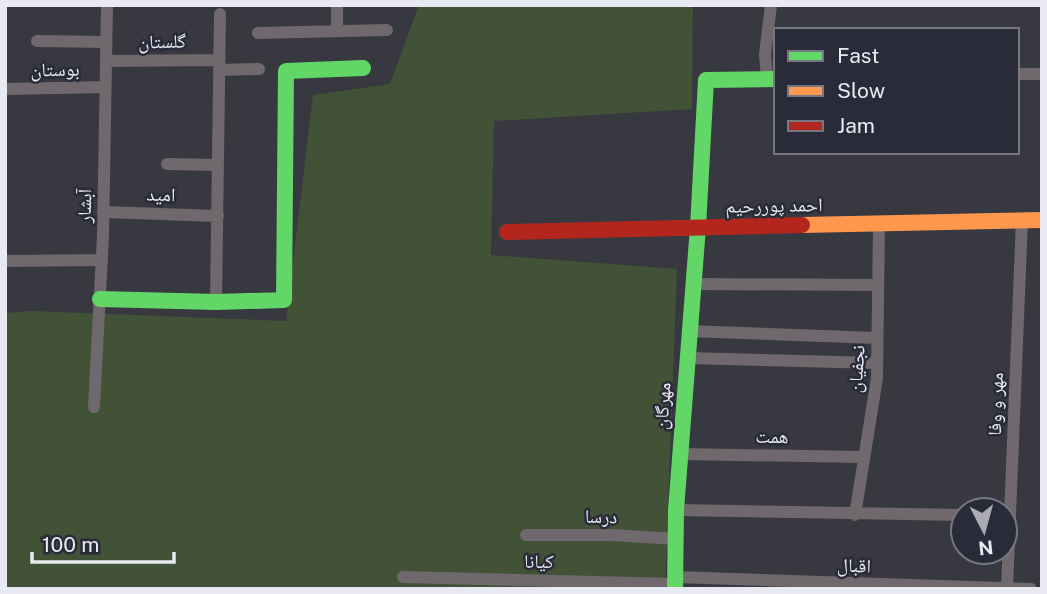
<svg xmlns="http://www.w3.org/2000/svg" width="1047" height="594" viewBox="0 0 1047 594" font-family="'Public Sans','Noto Naskh Arabic',sans-serif">
	<style>
		.green { fill: #415237 }
		.lines { fill: none; stroke-linecap: round; stroke-linejoin: round }
		.street { stroke: #6f686c; stroke-width: 12 }
		.fast { stroke: #63d668; stroke-width: 16 }
		.slow { stroke: #ff974d; stroke-width: 16 }
		.jam { stroke: #b3261e; stroke-width: 16 }
		.labels { text-anchor: middle; stroke-width: 5; stroke-linejoin: round; paint-order: stroke }
		.street-label { font-size: 19px; fill: #e8e9f3; stroke: #2a2b39 }
	</style>
	<rect width="100%" height="100%" fill="#383840"/>
	<path class="green" d="M419 5H693L692 109 494 121 491 255 677 269 665 589H5V313L32 311 286 321 313 95 390 84Z"/>
	<g class="lines">
		<path class="street" d="M337 31V5
			M258 33 387 30
			M37 41 106 42
			M106 61 219 60
			M219 70 259 69
			M1017 74H1042
			M767 79 765 54 771 5
			M5 89 106 87
			M167 164 218 165
			M103 212 218 216
			M5 261 102 260
			M693 284 878 285
			M216 302 220 14
			M688 331 877 338
			M687 358 877 363
			M94 407 103 236 107 5
			M680 454 863 457
			M676 510 963 515
			M855 515 877 378 879 223
			M526 535H612L676 539
			M403 577 675 584
			M675 577 1031 589
			M1007 589 1022 220"/>
		<path class="fast" d="M100 299 216 302 284 300 286 71 363 68
			M675 589 676 510 698 227 706 80 776 79"/>
		<path class="slow" d="M802 225 1042 220"/>
		<path class="jam" d="M507 232 802 225"/>
	</g>
	<g class="labels">
		<g class="street-label">
			<text transform="translate(162 41) rotate(-1)" y="7">گلستان</text>
			<text transform="translate(55 69) rotate(-1)" y="7">بوستان</text>
			<text transform="translate(161 194) rotate(2)" y="7">امید</text>
			<text transform="translate(774 205) rotate(-1)" y="7">احمد پوررحیم</text>
			<text transform="translate(84 206) rotate(-89)" y="7">آبشار</text>
			<text transform="translate(856 369) rotate(-86)" y="7">نجفیان</text>
			<text transform="translate(995 404) rotate(-88)" y="7">مهر و وفا</text>
			<text transform="translate(662 406) rotate(-86)" y="7">مهرگان</text>
			<text transform="translate(772 436) rotate(1)" y="7">همت</text>
			<text transform="translate(601 516) rotate(1)" y="7">درسا</text>
			<text transform="translate(539 561) rotate(1)" y="7">کیانا</text>
			<text transform="translate(854 565) rotate(2)" y="7">اقبال</text>
		</g>
	</g>
	<rect width="1047" height="594" fill="none" stroke="#e8e9f3" stroke-width="14"/>
	<rect x="774" y="28" width="245" height="126" fill="#2a2b39" stroke="#767783" stroke-width="2"/>
	<rect x="788" y="51" width="35" height="10" fill="#63d668" stroke="#767783" stroke-width="2"/>
	<text x="837" y="63" font-size="21" fill="#e8e9f3">Fast</text>
	<rect x="788" y="86" width="35" height="10" fill="#ff974d" stroke="#767783" stroke-width="2"/>
	<text x="837" y="98" font-size="21" fill="#e8e9f3">Slow</text>
	<rect x="788" y="121" width="35" height="10" fill="#b3261e" stroke="#767783" stroke-width="2"/>
	<text x="837" y="133" font-size="21" fill="#e8e9f3">Jam</text>
	<g transform="translate(984 531) rotate(174)"><circle r="33" fill="#2a2b39" stroke="#767783" stroke-width="2"/>
	<path d="M0-5L12 26L0 18L-12 26Z" fill="#aaabb4"/>
	<text y="-10" font-size="19" font-weight="bold" text-anchor="middle" fill="#e8e9f3">N</text>
	</g>
	<path d="M32 552v10h142v-10" fill="none" stroke="#e8e9f3" stroke-width="3.5"/>
	<text x="42" y="552" font-size="21" fill="#e8e9f3" stroke="#2a2b39" stroke-width="5" paint-order="stroke">100 m</text>
</svg>
